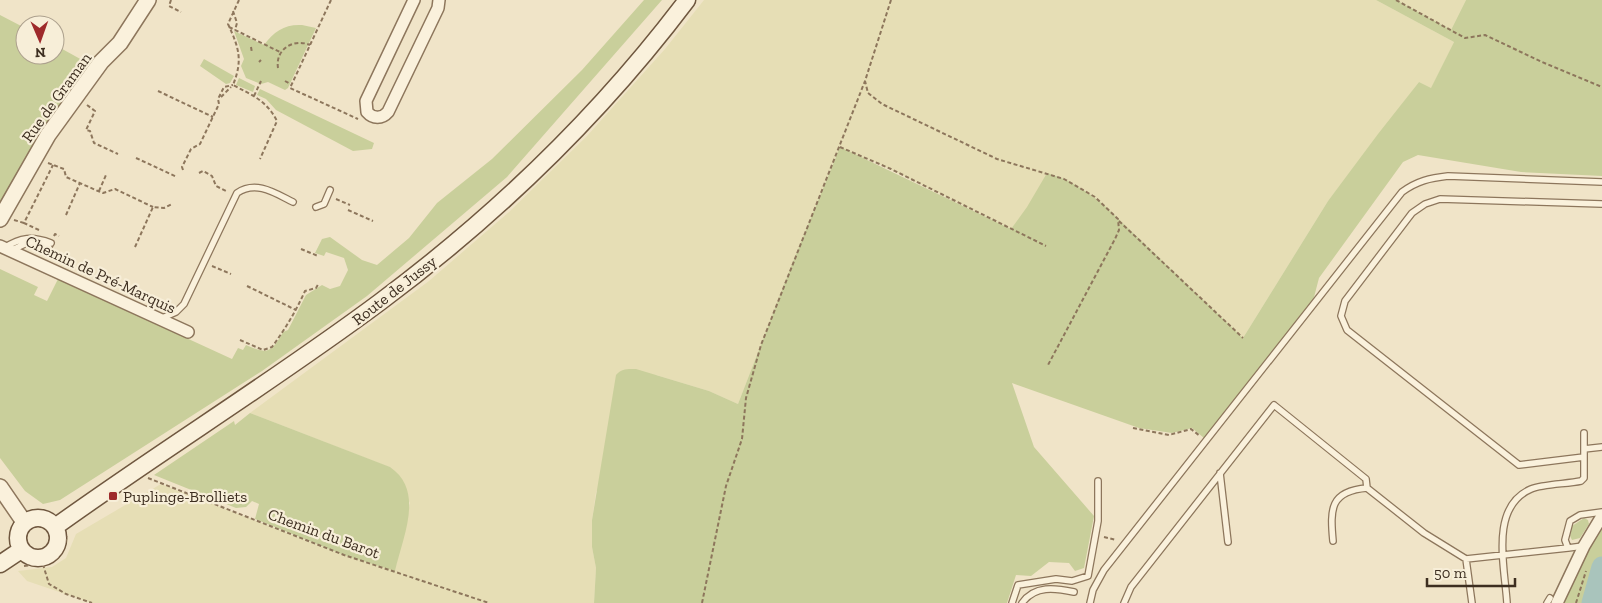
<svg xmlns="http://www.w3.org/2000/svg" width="1602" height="603" viewBox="0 0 1602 603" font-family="'Zilla Slab',serif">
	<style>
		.farmland { fill: #e6deb5 }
		.green { fill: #c9cf9b }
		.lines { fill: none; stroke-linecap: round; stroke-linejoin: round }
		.river { stroke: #a9c4bc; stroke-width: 21 }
		.service-casing { stroke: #8d765c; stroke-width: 8 }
		.minor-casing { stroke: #8d765c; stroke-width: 14 }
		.tertiary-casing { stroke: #8d765c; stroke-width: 18 }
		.secondary-casing { stroke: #6f573f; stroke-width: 19 }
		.path { stroke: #8d765c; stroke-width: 2; stroke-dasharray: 4 2.5; stroke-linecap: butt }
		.service { stroke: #faf1dc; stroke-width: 5.5 }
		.minor { stroke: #faf1dc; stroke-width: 11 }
		.tertiary { stroke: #faf1dc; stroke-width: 15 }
		.secondary { stroke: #faf1dc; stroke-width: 16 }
		.poi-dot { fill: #9e2a2b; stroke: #f7eed8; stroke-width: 2 }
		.labels { text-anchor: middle; stroke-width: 4.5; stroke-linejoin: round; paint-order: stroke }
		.street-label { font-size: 16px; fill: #3d2e20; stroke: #f7eed8 }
		.poi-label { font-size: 16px; fill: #3d2e20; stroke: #f7eed8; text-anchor: start }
	</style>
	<rect width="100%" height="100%" fill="#f0e4c8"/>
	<path class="farmland" d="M704 0H1376L1454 42 1431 89 1419 82 1328 201 1243 338 1105 206 1085 190 1064 179 1055 175 1011 229 871 160 836 156 794 259 738 404 709 391 656 375 596 492 592 520V547L596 568 594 603H92L27 581 18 571 52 567 66 558 76 534 161 484 344 555 395 570 410 503 389 467 250 413 429 281 509 212 587 136 665 49Z
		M1396 0H1466L1451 30Z"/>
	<path class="green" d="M644 0H662L507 177 367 296 262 371 60 500 43 504 25 491 0 458V269L38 287 34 295 47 301 58 279 232 359 238 348 243 350 246 345C267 354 271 354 283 332L288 330 306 295 322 285 330 289 340 286 348 270 344 258 326 252 324 256 315 253 322 239 330 237 362 260 377 265 409 238 437 203 492 159 582 70Z
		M1376 0H1396L1451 30 1466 0H1602V176L1521 172 1418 155 1403 162 1319 278 1313 301 1204 438 1192 428 1172 433 1139 428 1012 383 1034 447 1094 516 1084 568 1075 571 1069 563 1049 562 1031 576 1016 575 1007 603H594L596 568 592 547V520L616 375C622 368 628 369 636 369L709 391 738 404 794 259 840 147 1011 229 1027 207 1047 173C1069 179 1087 191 1105 206L1243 338 1328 201 1378 134 1419 82 1431 88 1454 42Z
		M0 15 25 28V55H55V45L93 66 40 135 0 206Z
		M302 25 316 28 288 88 285 90 268 82 261 84 246 78 241 66 244 59 234 31 264 45C274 31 285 24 302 25Z
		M204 59 234 76 230 83 226 84 200 66Z
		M239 78 255 86 253 92 236 85Z
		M260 89 374 143 372 149 353 151 276 110 266 99 257 95Z
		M250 413 390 467C425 491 403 536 395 571L344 555 255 519 259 504 252 501 246 507 236 508 154 475 234 421 235 425Z
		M1584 518 1588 520 1589 524 1580 538 1572 540 1570 536 1572 526Z
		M1602 527V603H1564L1585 556Z"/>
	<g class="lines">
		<path class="river" d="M1592 603 1602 567"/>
		<g class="service-casing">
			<path id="service" d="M316 207 324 204 330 190
				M4 248C21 237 32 236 51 243
				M10 251 29 242 49 248
				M160 319 176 312 184 304 237 193C256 180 275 193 293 202
				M1584 449 1602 447
				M1584 457 1519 465 1347 330 1341 316 1345 301 1412 213 1425 204 1440 199 1602 204
				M1220 473 1228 542
				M1333 541C1330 509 1330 491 1367 488
				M1583 546 1568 548 1565 540 1570 521 1580 515 1602 512
				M1466 559 1568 548
				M1012 603 1018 585 1056 579 1072 581 1088 576 1098 521V481
				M1022 603C1035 585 1055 588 1074 592
				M1090 603 1093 590 1104 570 1402 192C1417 181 1430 178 1448 176L1602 182
				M1124 603 1131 587 1274 405 1366 479 1367 488 1424 533 1466 559 1472 603
				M1507 603C1505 568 1489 507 1531 489 1543 484 1567 484 1581 481L1584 478V433
				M1547 603 1550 598"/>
		</g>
		<g class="minor-casing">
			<path id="minor" d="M414 0 366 101 367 112C373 119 382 119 388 112L438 8 439 0
				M0 246 188 332
				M1557 603 1584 546 1602 516"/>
		</g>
		<g class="tertiary-casing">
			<path id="tertiary" d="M0 219 48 135 101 62 120 43 148 0
				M0 487 24 522"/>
		</g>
		<g class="secondary-casing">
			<path id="secondary" d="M18 538a20 20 0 1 1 40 0a20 20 0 1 1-40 0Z
				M55 527C162 450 274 381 380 302 494 217 601 114 687 0
				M0 564 21 550"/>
		</g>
		<path class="path" d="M171 0 169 6 181 12
			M239 0 228 24C239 48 243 60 233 85 252 95 267 101 277 121L260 159
			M331 0 290 88 358 119
			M891 0 865 81 868 93 882 104 997 159 1064 179 1095 197 1118 219 1119 230 1115 239 1048 365
			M1396 0 1465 38 1485 35 1542 62 1602 87
			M233 11 237 23 235 30
			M229 27 280 52
			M251 47 252 53
			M259 62 261 60
			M278 68C275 49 294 38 310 45
			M285 81 292 85
			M158 91 213 117
			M254 96 261 81
			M221 97 231 87
			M87 105 95 111 86 130 90 131 94 143 118 154
			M840 147 891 169 1046 246
			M136 158 177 177
			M48 163 64 169 66 177 98 191 103 193 115 189 153 207
			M183 170 182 167 191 149 200 144 219 104 218 99 224 87 233 85
			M199 173 203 171 212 176 216 186 228 192
			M99 191 106 175
			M336 199 350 205
			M348 210 373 221
			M66 215 80 183
			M14 220 24 223
			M1119 221 1243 338
			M39 230 24 223 53 165
			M54 236 55 234 59 236
			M135 247 153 207 164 208 172 204
			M301 249 318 256
			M212 266 231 274
			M247 286 296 310
			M240 340 263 350 272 347C285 329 295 313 305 291L316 288 319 283
			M1133 428 1169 435 1191 429 1200 436
			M148 478 344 555 489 603
			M1104 537 1116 540
			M41 558 49 584 66 594 92 603
			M24 566C49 563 60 566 67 536
			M702 603 726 486 742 439 746 398 761 345 865 81
			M1576 603 1586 571"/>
		<use href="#service" class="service"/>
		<use href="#minor" class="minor"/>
		<use href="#tertiary" class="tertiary"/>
		<use href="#secondary" class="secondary"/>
	</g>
	<rect class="poi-dot" x="108" y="491" width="10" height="10" rx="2.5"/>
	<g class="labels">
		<g class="street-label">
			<text transform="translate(56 97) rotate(-54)" y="6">Rue de Graman</text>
			<text transform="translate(101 274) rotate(25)" y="6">Chemin de Pré-Marquis</text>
			<text transform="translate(394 290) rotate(-38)" y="6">Route de Jussy</text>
			<text transform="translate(324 533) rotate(20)" y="6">Chemin du Barot</text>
		</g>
		<g class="poi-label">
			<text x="123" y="502">Puplinge-Brolliets</text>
		</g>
	</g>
	<g transform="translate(40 40) rotate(178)"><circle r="24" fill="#f7eed8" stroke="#ada18e"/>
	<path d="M0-4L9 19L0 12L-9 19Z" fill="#9e2a2b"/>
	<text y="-8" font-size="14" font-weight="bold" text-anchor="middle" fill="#3d2e20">N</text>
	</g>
	<path d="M1427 578v8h88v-8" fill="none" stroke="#3d2e20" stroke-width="2.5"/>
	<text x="1434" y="578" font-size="15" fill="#3d2e20" stroke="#f7eed8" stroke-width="4" paint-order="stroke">50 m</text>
</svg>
